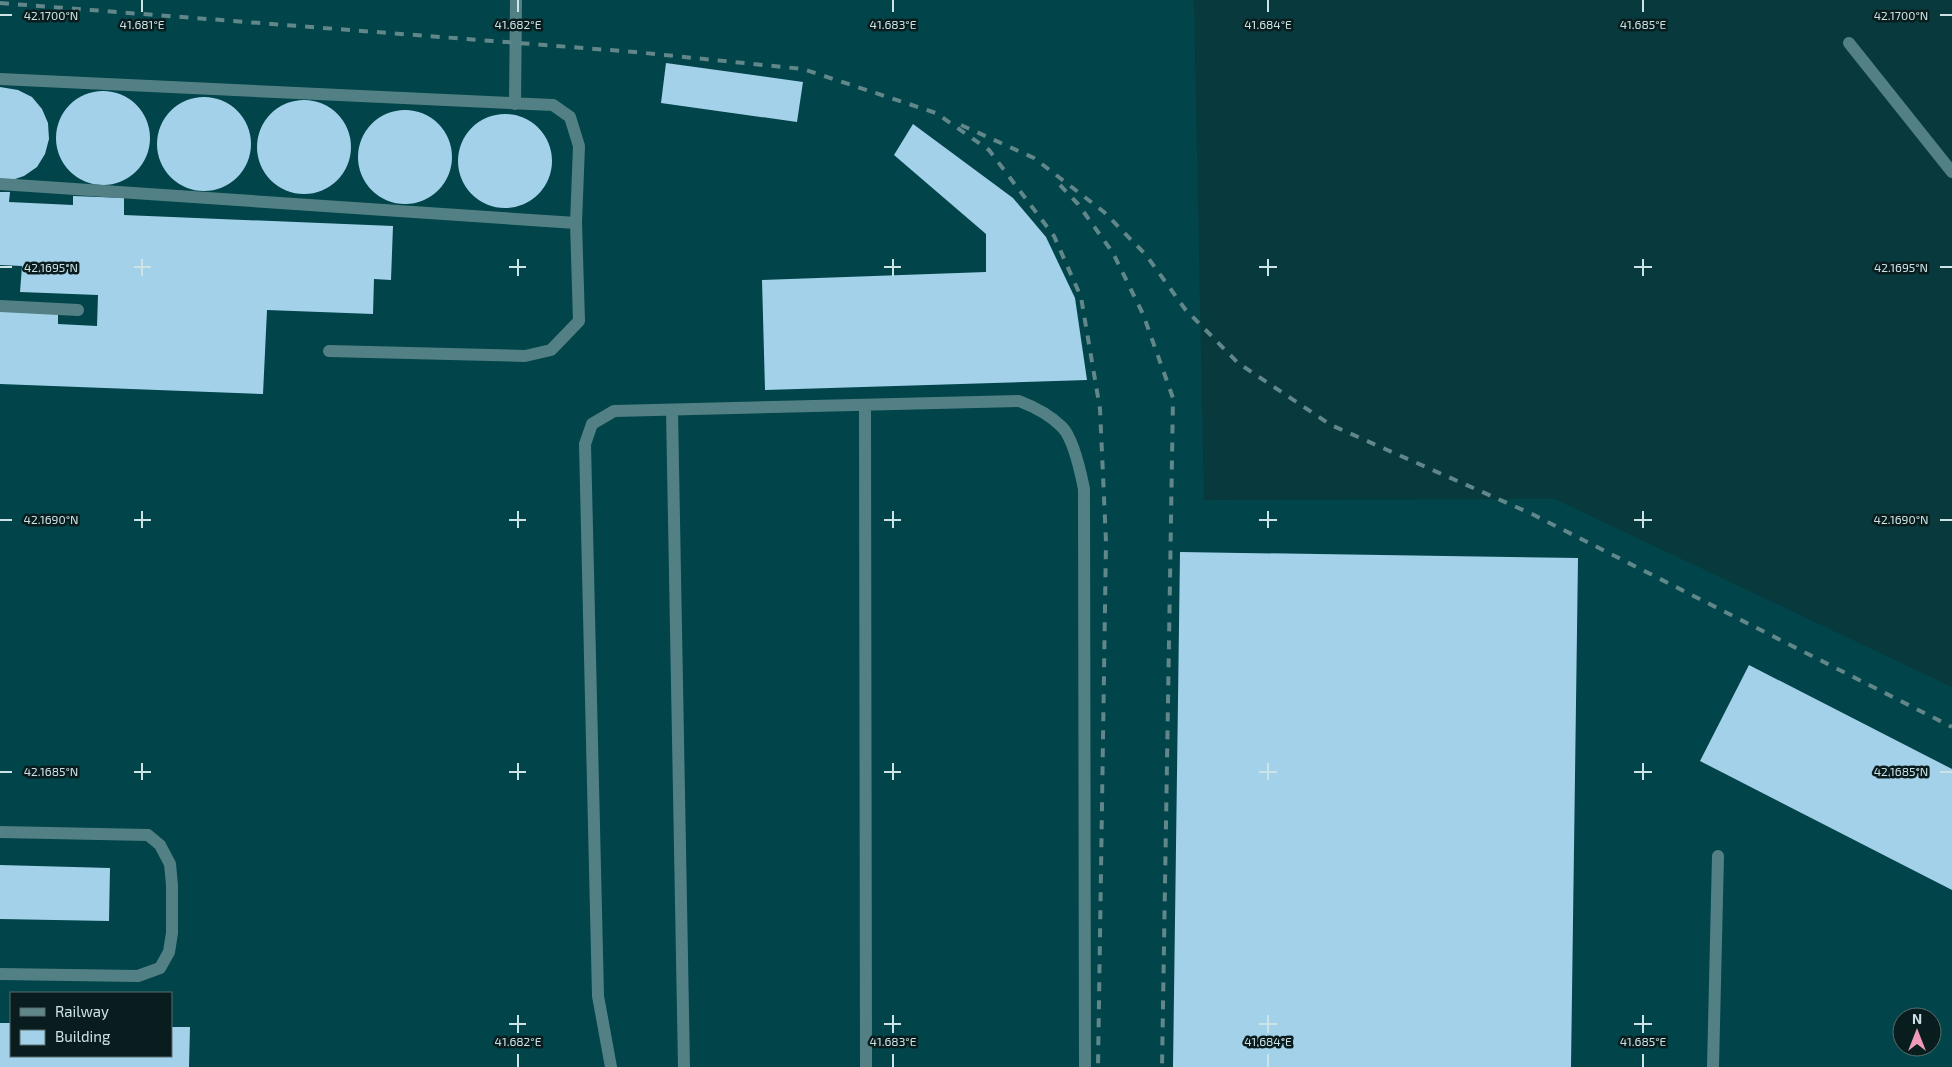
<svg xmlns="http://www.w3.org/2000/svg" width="1952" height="1067" viewBox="0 0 1952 1067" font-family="'Exo 2',sans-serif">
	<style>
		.built { fill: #014449; fill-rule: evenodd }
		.building { fill: #a4d1ea }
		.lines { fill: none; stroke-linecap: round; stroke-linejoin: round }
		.lane { stroke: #538084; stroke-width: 12 }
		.rail { stroke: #61878a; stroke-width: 4; stroke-dasharray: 9 9; stroke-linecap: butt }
		.ticks { fill: none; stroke: #cde4e6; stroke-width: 2 }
		.ticks-label { font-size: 12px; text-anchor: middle; fill: #cde4e6; stroke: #0a1d1e; stroke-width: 5; stroke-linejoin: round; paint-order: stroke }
	</style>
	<rect width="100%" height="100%" fill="#07393d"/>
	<path class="built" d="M0 0H1194L1204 500 1555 499 1952 687V1067H0ZM11 993H171V1056H11ZM1902 1017H1932V1047H1902Z"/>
	<path class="building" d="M666 63 803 82 797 122 661 103Z
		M0 87 18 90 32 97 42 109 48 123 49 139 45 154 37 167 24 176 9 181H0Z
		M56 138a47 47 0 1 1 94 0a47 47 0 1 1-94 0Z
		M157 144a47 47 0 1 1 94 0a47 47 0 1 1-94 0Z
		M257 147a47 47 0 1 1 94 0a47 47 0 1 1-94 0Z
		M358 157a47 47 0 1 1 94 0a47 47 0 1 1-94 0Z
		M458 161a47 47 0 1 1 94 0a47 47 0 1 1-94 0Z
		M913 124 1013 198 1046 237 1075 298 1087 380 765 390 762 280 986 272V234L894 155Z
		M0 192H10L9 202 73 205V196L124 198V215L393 226 391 280 374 279 373 314 267 310 263 394 0 384V310L58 313V324L97 326 98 295 20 292 22 266 0 265Z
		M1180 552 1578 558 1571 1067H1173Z
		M1749 665 1952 769V890L1700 761Z
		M0 865 110 868 109 921 0 919Z
		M0 1023H11V1056H171V1027H190L189 1067H0Z"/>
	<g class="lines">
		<path class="lane" d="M1849 43 1952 172
			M0 79 553 105 570 117 579 146 576 223 579 321 551 350 525 356 329 351
			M515 104 516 0
			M0 184 576 223
			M0 306 78 310
			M865 405 866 1067
			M672 410 684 1067
			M0 832 148 835 160 845 170 864 172 885V933L169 952 160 968 138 976 0 974
			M611 1067 598 996 585 444 592 424 614 411 1019 401C1035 407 1050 415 1062 427 1073 438 1081 474 1084 489L1085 1067
			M1713 1067 1718 856"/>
		<path class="rail" d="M0 3 635 52 803 69 936 113 989 150 1054 236 1081 297 1100 409 1106 542 1098 1067
			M961 125 1034 158 1104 212 1146 255 1185 309 1238 363 1331 425 1532 514 1952 727
			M1060 185 1078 204 1113 253 1143 314 1173 398 1162 1067"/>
	</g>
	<path class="ticks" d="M142 0V12M518 0V12M893 0V12M1268 0V12M1643 0V12M0 15H12M1940 15H1952M142 259V276M518 259V276M893 259V276M1268 259V276M1643 259V276M0 267H12M134 267H151M509 267H526M884 267H901M1259 267H1277M1634 267H1652M1940 267H1952M142 511V528M518 511V528M893 511V528M1268 511V528M1643 511V528M0 520H12M134 520H151M509 520H526M884 520H901M1259 520H1277M1634 520H1652M1940 520H1952M142 763V780M518 763V780M893 763V780M1268 763V780M1643 763V780M0 772H12M134 772H151M509 772H526M884 772H901M1259 772H1277M1634 772H1652M1940 772H1952M518 1015V1033M893 1015V1033M1268 1015V1033M1643 1015V1033M509 1024H526M884 1024H901M1259 1024H1277M1634 1024H1652M518 1054V1067M893 1054V1067M1268 1054V1067M1643 1054V1067"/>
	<g class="ticks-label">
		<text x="51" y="20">42.1700°N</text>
		<text x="1901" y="20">42.1700°N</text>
		<text x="142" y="29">41.681°E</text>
		<text x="518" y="29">41.682°E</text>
		<text x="893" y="29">41.683°E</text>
		<text x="1268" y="29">41.684°E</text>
		<text x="1643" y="29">41.685°E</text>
		<text x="51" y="272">42.1695°N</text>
		<text x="1901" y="272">42.1695°N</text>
		<text x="51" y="524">42.1690°N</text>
		<text x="1901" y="524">42.1690°N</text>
		<text x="51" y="776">42.1685°N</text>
		<text x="1901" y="776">42.1685°N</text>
		<text x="518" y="1046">41.682°E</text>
		<text x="893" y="1046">41.683°E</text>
		<text x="1268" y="1046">41.684°E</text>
		<text x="1643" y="1046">41.685°E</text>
	</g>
	<rect x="10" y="992" width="162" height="65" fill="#0a1d1e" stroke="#586d6e"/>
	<rect x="20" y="1008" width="25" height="8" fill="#61878a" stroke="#586d6e"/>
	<text x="55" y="1017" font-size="15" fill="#cde4e6">Railway</text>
	<rect x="20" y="1030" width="25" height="15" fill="#a4d1ea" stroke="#586d6e"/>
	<text x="55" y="1042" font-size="15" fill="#cde4e6">Building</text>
	<g transform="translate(1917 1032)"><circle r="24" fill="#0a1d1e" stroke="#586d6e"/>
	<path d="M0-4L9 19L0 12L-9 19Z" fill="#ef9ab8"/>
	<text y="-8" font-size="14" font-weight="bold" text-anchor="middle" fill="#cde4e6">N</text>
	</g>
</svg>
